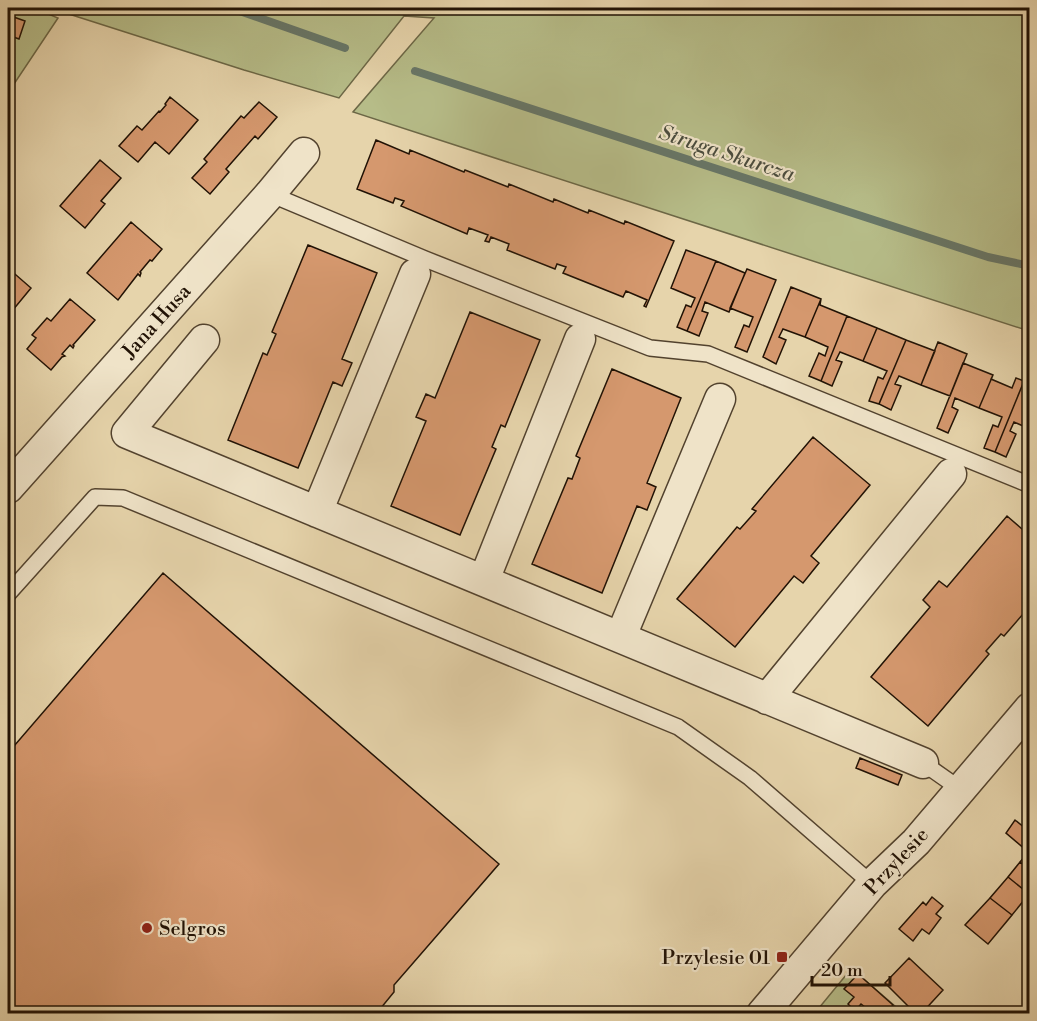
<svg xmlns="http://www.w3.org/2000/svg" width="1037" height="1021" viewBox="0 0 1037 1021" font-family="'Libre Bodoni',serif">
	<style>
		.green { fill: #b6bc88; stroke: #6c6746; stroke-width: 1.5 }
		.lines { fill: none; stroke-linecap: round; stroke-linejoin: round }
		.stream { stroke: #677667; stroke-width: 8 }
		.building { fill: #d5986e; stroke: #211205; stroke-width: 1.5 }
		.service-casing { stroke: #52422e; stroke-width: 18 }
		.minor-casing { stroke: #52422e; stroke-width: 33 }
		.service { stroke: #efe3c8; stroke-width: 15 }
		.minor { stroke: #efe3c8; stroke-width: 30 }
		.poi-dot { fill: #8f2418; stroke: #efe3c8; stroke-width: 2 }
		.labels { text-anchor: middle; stroke-width: 4.5; stroke-linejoin: round; paint-order: stroke }
		.street-label { font-size: 20px; fill: #211205; stroke: #efe3c8 }
		.poi-label { font-size: 20px; fill: #211205; stroke: #efe3c8; text-anchor: start }
		.water-label { font-size: 21px; font-style: italic; fill: #4a4c3e; stroke: #efe3c8 }
	</style>
	<rect width="100%" height="100%" fill="#e6d4ab"/>
	<filter id="stains"><feTurbulence type="fractalNoise" baseFrequency=".00333" numOctaves="4"/><feColorMatrix values="0 0 0 0 .2 0 0 0 0 .09 0 0 0 0 .02 0 0 0 .5 -.17"/></filter>
	<radialGradient id="worn" r=".72"><stop offset=".6" stop-color="#630" stop-opacity="0"/><stop offset="1" stop-color="#630" stop-opacity=".3"/></radialGradient>
	<path class="green" d="M8 8H34L58 18 8 93Z
		M50 8H1029V331L353 112 434 18 404 16 339 98 244 70Z
		M851 969 858 974 903 1013 814 1014Z"/>
	<g class="lines">
		<path class="stream" d="M231 8 345 48
			M415 71 988 257 1030 266"/>
	</g>
	<path class="building" d="M8 15 25 21 19 39 8 35Z
		M170 97 198 120 169 154 155 142 138 162 119 146 137 126 142 130 159 111 160 112 166 105 165 104Z
		M259 102 277 117 258 139 255 136 226 169 229 172 210 194 192 178 207 162 204 159 241 116 244 118Z
		M376 140 409 154 410 150 464 172 465 170 508 187 509 184 553 202 554 199 588 213 589 210 624 224 625 221 674 241 646 307 644 306 647 300 626 291 623 297 563 273 566 267 557 264 555 269 507 250 509 244 491 237 489 242 485 241 488 235 469 228 467 234 401 206 404 201 395 198 393 203 357 189Z
		M100 160 121 178 101 201 105 204 85 228 60 206Z
		M131 222 162 249 152 261 150 260 140 272 141 273 140 276 138 274 118 300 87 273Z
		M308 245 377 273 342 359 352 363 342 386 333 382 298 468 228 440 263 353 267 355 276 334 272 332Z
		M686 250 716 261 687 331 677 327 686 305 691 307 695 298 671 288Z
		M716 261 745 273 729 312 705 302 702 311 708 313 699 336 687 331Z
		M8 268 31 288 8 316Z
		M747 269 776 280 747 352 735 347 744 325 749 327 753 317 730 308Z
		M791 287 821 299 805 337 783 329 779 337 786 340 776 364 763 357Z
		M70 299 95 320 73 345 74 346 73 348 70 345 62 354 65 356 62 357 51 370 27 349 36 338 32 335 47 318 51 321Z
		M821 299 820 305 847 316 821 381 809 376 819 353 825 356 828 347 805 337Z
		M470 312 540 340 505 427 501 425 492 447 496 449 460 535 391 506 426 421 416 417 426 394 435 398Z
		M847 316 877 328 863 361 840 352 836 360 842 362 832 386 821 381Z
		M877 328 906 340 879 404 869 401 878 377 883 379 887 371 863 361Z
		M906 340 935 351 921 385 899 376 895 384 901 386 891 410 879 404Z
		M938 342 967 354 950 396 921 385Z
		M963 363 993 375 979 408 955 398 952 407 958 410 948 433 937 428Z
		M612 369 681 398 647 483 656 487 647 510 637 506 602 593 532 564 568 478 572 479 580 458 576 456Z
		M993 375 991 379 1012 388 1016 378 1024 381 995 452 984 448 993 425 998 427 1002 417 979 408Z
		M1022 386 1030 390V429L1014 422 1010 431 1016 434 1006 457 995 452Z
		M813 437 870 485 811 556 819 563 803 583 794 576 735 647 677 599 737 527 740 529 756 511 752 509Z
		M1007 516 1030 536V606L1004 636 1001 634 986 651 989 654 928 726 871 677 930 607 923 600 939 581 947 587Z
		M163 573 499 864 394 985V992L376 1014H8V753Z
		M860 758 902 775 898 785 856 768Z
		M1015 820 1030 832V848L1027 851 1006 833Z
		M1030 848V870L1020 862 1029 852 1027 851Z
		M1020 862 1030 870 1029 894 1008 877Z
		M1008 877 1029 894 1012 915 990 898Z
		M932 897 943 906 936 914 941 918 929 934 922 929 913 941 899 929 923 902 926 905Z
		M990 898 1012 915 988 944 965 925Z
		M909 958 943 990 921 1014H916L885 983Z
		M858 974 893 1005 885 1014H874L861 1004 855 1011 848 1004 854 997 844 989Z"/>
	<g class="lines">
		<g class="service-casing">
			<path id="service" d="M270 194 425 259 650 348 708 354 1030 485
				M8 594 95 497 123 498 678 727 750 778 872 884
				M923 763 960 789"/>
		</g>
		<g class="minor-casing">
			<path id="minor" d="M204 340 127 433 923 763
				M8 488 270 194 304 153
				M317 512 415 274
				M484 580 580 339
				M621 636 720 399
				M767 699 951 474
				M762 1014 872 884 916 842 1030 708"/>
		</g>
		<use href="#service" class="service"/>
		<use href="#minor" class="minor"/>
	</g>
	<g class="poi-dot">
		<circle cx="147" cy="928" r="6"/>
		<rect x="776" y="951" width="12" height="12" rx="3"/>
	</g>
	<g class="labels">
		<g class="street-label">
			<text transform="translate(156 321) rotate(-48)" y="7">Jana Husa</text>
			<text transform="translate(896 861) rotate(-47)" y="7">Przylesie</text>
		</g>
		<g class="poi-label">
			<text x="159" y="935">Selgros</text>
			<text x="770" y="964" text-anchor="end">Przylesie 01</text>
		</g>
		<g class="water-label">
			<text transform="translate(727 153) rotate(18)" y="7">Struga Skurcza</text>
		</g>
	</g>
	<rect width="1037" height="1021" fill="none" stroke="#e6d4ab" stroke-width="30"/>
	<rect x="9" y="9" width="1019" height="1003" fill="none" stroke="#211205" stroke-width="3"/>
	<rect x="15" y="15" width="1007" height="991" fill="none" stroke="#211205" stroke-width="1.5"/>
	<path d="M812 976v9h78v-9" fill="none" stroke="#211205" stroke-width="3"/>
	<text x="821" y="976" font-size="18" fill="#211205" stroke="#efe3c8" stroke-width="4.5" paint-order="stroke">20 m</text>
	<rect width="100%" height="100%" filter="url(#stains)"/>
	<rect width="100%" height="100%" fill="url(#worn)"/>
</svg>
